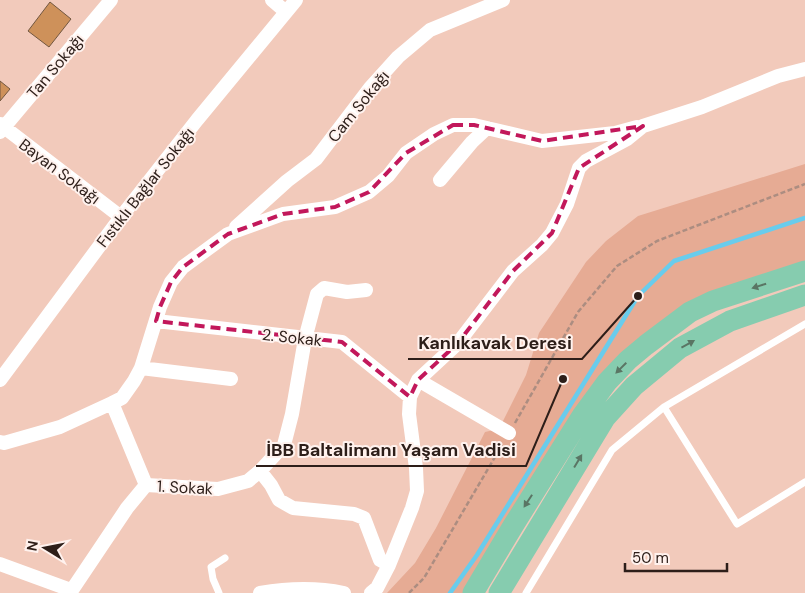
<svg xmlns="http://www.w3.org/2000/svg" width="805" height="593" viewBox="0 0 805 593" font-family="'DM Sans',sans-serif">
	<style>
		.green { fill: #e6ab94 }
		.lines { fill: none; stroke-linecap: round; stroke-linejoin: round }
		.stream { stroke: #69ccec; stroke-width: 4.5 }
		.building { fill: #ce915a; stroke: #725740 }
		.path { stroke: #ac8d81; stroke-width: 2.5; stroke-dasharray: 5 2.5; stroke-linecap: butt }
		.service { stroke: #fff; stroke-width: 7 }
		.minor { stroke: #fff; stroke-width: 14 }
		.primary { stroke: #86ccaf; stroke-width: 21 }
		.oneway { fill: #5a7564 }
		.marked { fill: none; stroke: #c2185b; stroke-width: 4; stroke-dasharray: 10 6; stroke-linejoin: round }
		.labels { text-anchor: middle; stroke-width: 4; stroke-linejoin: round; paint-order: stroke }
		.street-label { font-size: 16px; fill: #2d1e19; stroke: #fff2ee }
		.leader { fill: none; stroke: #2d1e19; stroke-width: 2 }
		.callout-dot { fill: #2d1e19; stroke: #fff2ee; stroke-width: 2 }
		.callout-label { font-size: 18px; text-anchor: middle; font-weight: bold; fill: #2d1e19; stroke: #fff2ee; stroke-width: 4; stroke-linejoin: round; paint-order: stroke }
	</style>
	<rect width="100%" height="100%" fill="#f2cabb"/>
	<path class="green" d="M805 164V261L625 352 465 593H387L415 563 436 528 485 432 494 430 501 425 526 375 539 333 586 262 606 241 638 216Z"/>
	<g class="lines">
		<path class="stream" d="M450 593 477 555 638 296 674 261 805 218"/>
	</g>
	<path class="building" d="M50 2 71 19 49 47 28 31Z
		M0 81 10 89 0 101Z"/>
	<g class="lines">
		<path class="path" d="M515 423 578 312 617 266 657 241 805 184
			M409 593 424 578 502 445"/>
		<path class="service" d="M664 407 805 324
			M219 593 213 579 211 567 225 558
			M526 593 612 450 664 407 737 524 805 482"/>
		<path class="minor" d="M272 0 286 12
			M0 124 121 217
			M0 132 111 0
			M440 180 472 142 487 128
			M236 227 287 181 316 159 370 88 398 57 430 30 503 0
			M156 321 342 342 410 397
			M141 368 231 379
			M0 380 121 217 197 120 296 0
			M418 380 509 433
			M112 403 122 398 134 381 141 368 160 307 171 282 183 267 228 234 283 214 335 207 369 192 388 176 406 153 434 134 453 125H474L542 141 615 133 637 127
			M0 442 4 443 60 427 112 403 146 485
			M260 471 271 485 279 500 293 508 354 514 364 518 380 560 389 565
			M146 485 218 489 248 481 260 471 284 445 292 414 305 339 317 294 324 288 347 292 366 290
			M0 564 71 590
			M70 593 127 508 146 485
			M260 593C289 588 315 587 344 593
			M371 593 377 588 389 565 412 508 417 491 416 468 409 414 410 397 418 380 458 343 513 271 542 245 552 233 567 204 579 168 586 161 627 139 643 126 702 107 778 76 805 69"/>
		<path class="primary" d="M473 593 513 526 582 416 607 382 628 360 646 345 690 312 713 301 805 271
			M499 593 605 418 634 386 680 348 730 321 805 295"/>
	</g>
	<defs><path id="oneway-solid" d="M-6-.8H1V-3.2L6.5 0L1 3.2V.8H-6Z" transform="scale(1.25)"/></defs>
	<g class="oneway">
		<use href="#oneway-solid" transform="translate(759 286) rotate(162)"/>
		<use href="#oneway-solid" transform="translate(688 344) rotate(-29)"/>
		<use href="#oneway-solid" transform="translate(621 368) rotate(135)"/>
		<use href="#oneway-solid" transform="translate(578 461) rotate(-59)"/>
		<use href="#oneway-solid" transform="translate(528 501) rotate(123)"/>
	</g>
	<path class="marked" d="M453 125H474L542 141 643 126 579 168 552 233 513 271 458 343 418 380 410 397 342 342 156 321 160 307 171 282 183 267 228 234 283 214 335 207 369 192 406 153Z"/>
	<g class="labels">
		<g class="street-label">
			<text transform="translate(55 66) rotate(-50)" y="6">Tan Sokağı</text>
			<text transform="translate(358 106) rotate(-51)" y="6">Cam Sokağı</text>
			<text transform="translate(60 171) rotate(37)" y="6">Bayan Sokağı</text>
			<text transform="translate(145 187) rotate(-52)" y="6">Fıstıklı Bağlar Sokağı</text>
			<text transform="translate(292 337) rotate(6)" y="6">2. Sokak</text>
			<text transform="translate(185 487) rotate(3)" y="6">1. Sokak</text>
		</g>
	</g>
	<path class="leader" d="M638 296L582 359H408M563 379L526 466H256"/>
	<g class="callout-dot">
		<circle cx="638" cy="296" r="5"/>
		<circle cx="563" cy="379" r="5"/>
	</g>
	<g class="callout-label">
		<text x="495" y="349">Kanlıkavak Deresi</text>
		<text x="391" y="456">İBB Baltalimanı Yaşam Vadisi</text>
	</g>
	<g transform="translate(45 548) rotate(280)" stroke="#fff2ee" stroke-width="4" paint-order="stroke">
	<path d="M0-4L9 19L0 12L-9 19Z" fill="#2d1e19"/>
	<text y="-8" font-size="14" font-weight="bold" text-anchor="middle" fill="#2d1e19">N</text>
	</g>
	<path d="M625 563v8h102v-8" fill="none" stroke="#2d1e19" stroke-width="2.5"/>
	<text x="632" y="563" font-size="15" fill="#2d1e19" stroke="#fff2ee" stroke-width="4" paint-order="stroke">50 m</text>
</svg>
